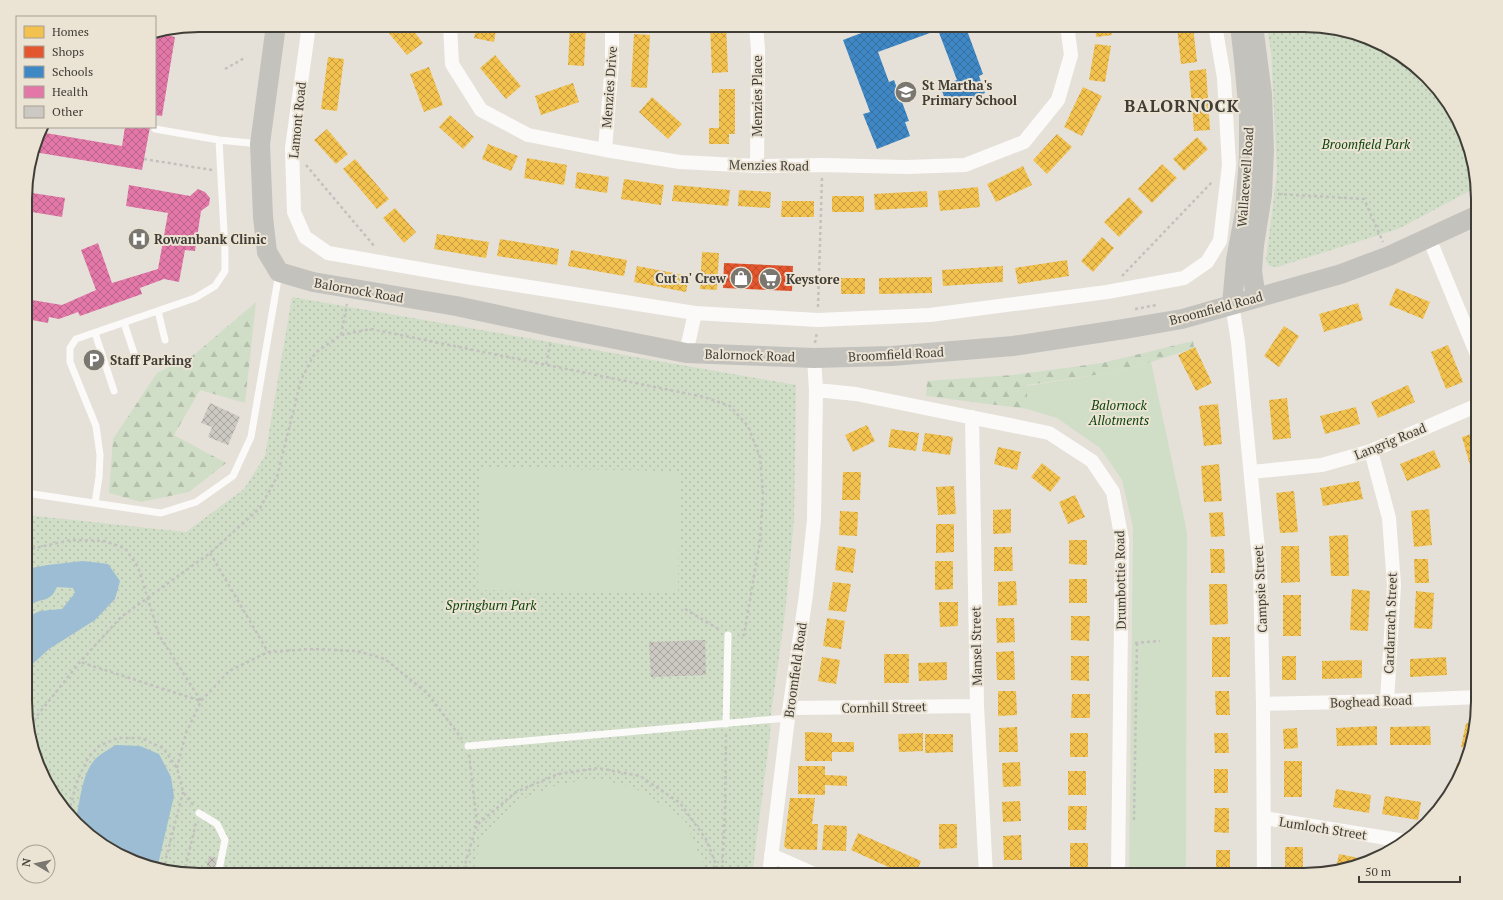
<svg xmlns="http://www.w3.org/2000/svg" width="1503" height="900" viewBox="0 0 1503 900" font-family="'PT Serif',serif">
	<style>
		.forest { fill: url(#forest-firs) }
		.park { fill: url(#park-dots) }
		.garden { fill: #d0dec8 }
		.water { fill: #9cbdd3; fill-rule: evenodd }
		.homes { fill: url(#homes-cross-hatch) }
		.shops { fill: url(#shops-cross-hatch) }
		.schools { fill: url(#schools-cross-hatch) }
		.health { fill: url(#health-cross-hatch) }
		.building { fill: url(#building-cross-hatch) }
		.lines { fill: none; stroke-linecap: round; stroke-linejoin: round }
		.path { stroke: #c3c1be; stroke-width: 2.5; stroke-dasharray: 3 3; stroke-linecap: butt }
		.lane { stroke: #fbfaf9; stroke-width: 7 }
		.street { stroke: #fbfaf9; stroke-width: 14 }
		.secondary { stroke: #c4c2bd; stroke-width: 20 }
		.labels { text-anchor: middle; stroke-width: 4; stroke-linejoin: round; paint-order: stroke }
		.poi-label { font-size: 13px; font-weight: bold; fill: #403d37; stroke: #ebe3d3; text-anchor: start }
		.street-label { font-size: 13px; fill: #403d37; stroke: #ebe3d3 }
		.park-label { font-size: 13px; font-style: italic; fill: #0b430a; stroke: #ebe3d3 }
		.district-label { font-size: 17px; font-weight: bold; letter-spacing: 1px; fill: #403d37; stroke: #ebe3d3 }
		.rim { fill: none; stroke: #403d37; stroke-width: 2 }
	</style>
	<defs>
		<pattern id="forest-firs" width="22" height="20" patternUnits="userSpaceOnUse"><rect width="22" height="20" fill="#d0dec8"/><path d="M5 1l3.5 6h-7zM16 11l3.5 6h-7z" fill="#b4bfac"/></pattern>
		<pattern id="park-dots" width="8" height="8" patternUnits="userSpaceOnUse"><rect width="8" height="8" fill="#d0dec8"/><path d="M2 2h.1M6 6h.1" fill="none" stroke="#b4bfac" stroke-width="1.8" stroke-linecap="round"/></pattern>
		<pattern id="homes-cross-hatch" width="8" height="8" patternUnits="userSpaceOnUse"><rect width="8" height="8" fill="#f2c14e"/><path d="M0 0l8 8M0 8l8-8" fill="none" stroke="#c59e42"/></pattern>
		<pattern id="shops-cross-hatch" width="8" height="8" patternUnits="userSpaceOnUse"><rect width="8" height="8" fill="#e4572e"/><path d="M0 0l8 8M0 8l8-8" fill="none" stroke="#ba4928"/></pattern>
		<pattern id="schools-cross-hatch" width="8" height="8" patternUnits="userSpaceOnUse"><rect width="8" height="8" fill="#3f88c5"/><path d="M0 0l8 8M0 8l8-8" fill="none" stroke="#3670a1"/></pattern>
		<pattern id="health-cross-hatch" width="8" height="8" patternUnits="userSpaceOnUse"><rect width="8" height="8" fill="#e377a8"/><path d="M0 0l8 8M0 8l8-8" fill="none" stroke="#b9638a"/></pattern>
		<pattern id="building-cross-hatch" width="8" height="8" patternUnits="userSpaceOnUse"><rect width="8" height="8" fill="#ccc8c2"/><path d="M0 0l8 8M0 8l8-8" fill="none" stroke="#a7a49e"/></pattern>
	</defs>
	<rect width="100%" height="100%" fill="#e5e1d9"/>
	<path class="forest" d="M256 302 245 403 200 390 174 435 226 463 189 492 141 502 109 493 113 439 157 373 195 354Z
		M1193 341 1194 348 1151 362 1110 373 1027 385V409L926 396 927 381 1012 375 1102 363Z"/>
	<path class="park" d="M1266 25H1304L1349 31 1391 48 1427 76 1455 112 1477 187 1398 229 1277 267 1269 266 1266 260 1277 172 1271 51Z
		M292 297 796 385 794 520 785 613 771 714 770 736 752 875H199L154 869 112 852 54 797 26 723V515L186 532 244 489 265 456Z"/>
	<path class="garden" d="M1151 362 1187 532 1186 875 1129 873 1133 527 1122 480 1100 448 1057 418 1027 409V386L1110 373Z
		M480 468 680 471 678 593 478 590Z
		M598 779 633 787 684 819 708 875H472L483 835 521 800 559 784Z"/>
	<path class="water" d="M83 561 108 564 120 581 115 599 95 620 49 649 26 670V569L48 565ZM57 587 73 588 75 593 62 609 40 611 29 616C29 597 41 604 51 596 54 594 55 590 57 587Z
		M116 745 140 746 159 754 171 777 174 796 157 869 112 852 76 818C81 798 82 768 100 755 105 751 111 748 116 745Z"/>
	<path class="homes" d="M333 25H350L339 33Z
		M382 25H409L423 43 407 55Z
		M477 25H497L494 42 474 38Z
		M570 25H586L584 66 568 65Z
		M710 25H726L728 72 712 73Z
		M1095 25H1111L1112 35 1096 37Z
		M1193 26 1197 62 1181 64 1177 27Z
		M634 34 650 35 647 88 631 87Z
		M1095 44 1111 46 1105 82 1089 80Z
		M495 55 521 86 506 99 480 68Z
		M328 57 344 59 337 111 321 109Z
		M429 67 443 105 424 112 410 74Z
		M1206 69 1210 130 1194 131 1189 71Z
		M573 83 579 102 541 115 535 96Z
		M1083 87 1102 96 1082 136 1064 127Z
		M719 89H735V134H729V144H709V128H719Z
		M652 97 682 124 668 139 639 112Z
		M450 115 474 137 463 149 439 127Z
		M327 129 348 154 336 164 314 140Z
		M1057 134 1072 147 1047 174 1033 160Z
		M1197 137 1208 149 1184 171 1173 159Z
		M488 144 518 156 511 171 482 159Z
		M527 158 567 165 564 185 524 178Z
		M355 159 389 199 377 209 343 169Z
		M1162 164 1177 178 1152 203 1138 189Z
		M1023 166 1032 185 996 202 987 184Z
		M577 172 609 177 607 193 575 188Z
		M624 179 664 185 661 205 621 199Z
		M674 185 730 190 728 206 672 201Z
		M978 187 980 207 940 211 938 191Z
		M739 190 771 192 770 208 738 206Z
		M927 191 928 207 875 210 874 194Z
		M832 196H864V212H832Z
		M1129 197 1143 212 1119 237 1104 222Z
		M782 201H814V217H781Z
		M395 208 416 232 404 243 383 218Z
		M437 234 489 242 486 258 434 249Z
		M1102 237 1114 248 1093 272 1081 261Z
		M500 239 559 249 557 265 497 256Z
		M571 250 627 260 624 276 568 266Z
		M702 252 719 253 717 290 700 289Z
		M1067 260 1069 276 1018 284 1015 268Z
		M637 266 689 276 686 292 634 282Z
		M1003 266V282L943 286 942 270Z
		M932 277V293L879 294V278Z
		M841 278H865V294H841Z
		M1396 288 1430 302 1423 319 1389 305Z
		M1358 303 1363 320 1324 332 1319 314Z
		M1284 326 1299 336 1279 367 1264 356Z
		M1448 345 1463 382 1446 389 1431 352Z
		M1195 347 1212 383 1196 391 1178 355Z
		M1408 385 1415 402 1378 418 1371 402Z
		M1287 398 1291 438 1273 440 1269 400Z
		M1218 404 1222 444 1204 446 1199 406Z
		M1356 407 1360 424 1325 434 1320 416Z
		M867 425 875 441 853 452 845 435Z
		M891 429 919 433 916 451 888 447Z
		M1478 432V474L1473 476 1462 437Z
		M925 433 953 437 950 455 922 451Z
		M998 447 1021 452 1017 470 994 464Z
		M1434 450 1441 467 1407 481 1400 464Z
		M1042 463 1061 478 1050 492 1031 477Z
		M1219 464 1222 501 1204 502 1201 466Z
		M843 472H861L860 500H842Z
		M1359 481 1363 499 1323 506 1320 488Z
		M954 486 956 514 938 515 936 487Z
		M1294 491 1298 532 1280 533 1276 493Z
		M1075 495 1085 517 1068 524 1059 502Z
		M1011 509V533L993 534V510Z
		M1429 509 1432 545 1414 547 1411 511Z
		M840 511 858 512 857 536 839 535Z
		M1223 512 1225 536 1211 537 1209 513Z
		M936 524H954V552L936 553Z
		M1348 535 1349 576H1331L1329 536Z
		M1069 540H1087V565L1069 564Z
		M838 546 856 549 853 573 835 570Z
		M1281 546H1299L1300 582 1281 583Z
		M994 547H1012L1013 571H994Z
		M1210 549H1224L1225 573H1211Z
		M1414 559H1428L1429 583H1415Z
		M935 561H953V589L935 590Z
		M1069 579H1087V603H1069Z
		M1016 581 1017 605 998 606V582Z
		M833 582 851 584 846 612 828 610Z
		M1209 584H1227L1228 624 1210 625Z
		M1352 589 1370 591 1368 631 1350 630Z
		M1416 591 1434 593 1432 629 1414 628Z
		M1283 595H1301V636H1283Z
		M939 602H958V626L940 627Z
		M1071 616H1090L1089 641 1071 640Z
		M827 618 845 621 841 649 823 646Z
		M996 618H1014L1015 642 997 643Z
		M1212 637H1230V677H1212Z
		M1014 651 1015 680H997L996 652Z
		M1477 651H1478V674H1473Z
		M884 654H909V683H884Z
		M1071 656H1089V681L1071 680Z
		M1282 656H1296V680H1282Z
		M822 657 840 660 836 684 818 681Z
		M1446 657 1447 675 1410 677V659Z
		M1362 660V678L1322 679V661Z
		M947 662V680L919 681 918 663Z
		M998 691H1016L1017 715 998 716Z
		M1215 691H1229L1230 715H1216Z
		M1072 694H1090V718H1071Z
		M1466 723 1474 725 1467 748 1461 747Z
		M1377 726V745L1337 746 1336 728Z
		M1430 726 1431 745H1390V727Z
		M1017 727 1018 752H999V728Z
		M1297 728 1298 748 1284 749 1283 729Z
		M805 732 832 733V742H854V752H832V761H805Z
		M923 733V751L899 752 898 734Z
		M1070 733H1088V757H1070Z
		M1214 733H1228L1229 753H1215Z
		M925 734H953V752L925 753Z
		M1284 761H1302V797H1284Z
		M1020 762 1021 786 1003 787 1002 763Z
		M1457 763 1462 764 1455 787H1453Z
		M798 766H825V775L847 776V786L825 785V795L798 794Z
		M1214 769H1228V793H1214Z
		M1068 771H1086V795H1068Z
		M1336 789 1371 795 1369 813 1333 807Z
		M1385 796 1421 802 1418 820 1382 814Z
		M790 798H815L812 824H818L817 850 787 849 784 846Z
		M1020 801 1021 821 1003 822 1002 802Z
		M1068 806H1087L1086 830H1068Z
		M1215 808H1229V833L1214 832Z
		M939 824H957V848L939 849Z
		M824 825 847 826 846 851 822 850Z
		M858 833 921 861 915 875H906L851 850Z
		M1021 835 1022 860H1004L1003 836Z
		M1070 843H1088V867L1070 868Z
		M1285 847H1303V875H1285Z
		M1216 850H1230V870H1216Z
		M1339 854 1363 859V860L1336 868Z"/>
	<path class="shops" d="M724 263 793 266 792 291 723 288Z"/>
	<path class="schools" d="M862 25H965L983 74 979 76 985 93 948 107 940 86 957 80 938 30 878 52 889 82 894 80 909 121 905 122 910 136 877 149 863 114 870 112 843 40 864 32Z"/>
	<path class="health" d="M171 31 170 36 175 37 162 116 155 115V38L156 34Z
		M125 127H150L142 170 34 152 40 132 122 146Z
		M129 185 190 196 198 189 205 192 210 198 209 205 201 211 195 251 185 250 179 282 164 279 140 288 142 294 80 316 78 312 59 319 49 317 48 323 26 319V299L62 305 96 290 81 250 98 243 112 283 158 269 168 213 126 206Z
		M26 192 65 198 62 217 26 211Z"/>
	<path class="building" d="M210 403 240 417 228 445 208 437 212 427 201 423Z
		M705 640 706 675 651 677 649 642Z
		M209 856 217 858 213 875H205Z"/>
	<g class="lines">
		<path class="path" d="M225 69 246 57
			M144 159 212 170
			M306 165 375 247
			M1278 194 1364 199 1383 242
			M1122 276 1213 181
			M818 307 822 178
			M1135 309 1157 305
			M341 335 347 304
			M815 343 817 332
			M546 364 551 341
			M26 550 71 540 104 541 125 548 138 567 159 635 201 701 80 662
			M210 553 268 652
			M685 609 720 630
			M1135 643 1160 641
			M26 721 36 717
			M30 732 36 717 80 662 121 617 210 553 260 508 277 477 301 380 315 353 341 335 371 329 704 397 730 406 748 426 760 457 763 493 760 541 744 635H738
			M177 768 186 733 201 701 229 671 268 652 312 649 357 651 385 659 427 693 462 739
			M69 812 77 781 88 758 99 746 118 738H141L163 748 177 768 183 792 194 806
			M1134 820 1137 643
			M478 824 516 792 558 774 598 768 640 776 680 803 706 839 720 875
			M163 870 183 792
			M184 873 196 823
			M462 875 477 824 469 754
			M722 875 725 810 726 733"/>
		<path class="lane" d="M155 129 219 140 260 144
			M158 311 165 340
			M124 323 137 362
			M95 333 114 391
			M26 493 161 513 196 502 233 476 251 437 279 273
			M95 503 99 477 100 455 96 426 70 362V348L76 339 195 298 215 286 225 271V251L219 140
			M726 724 728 635
			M468 746 788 718
			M199 813 217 824 225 840 218 875"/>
		<path class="street" d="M309 25 292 148 294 212 305 237 328 253 472 278 695 313 818 320 930 315 1107 292 1184 278 1207 262 1220 241 1229 165 1224 78 1215 25
			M450 25 452 64 481 110 528 135 605 150 680 162 757 166 823 165 906 167 965 165 1024 142 1058 100 1071 55 1067 25
			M756 25 758 50 757 166
			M605 150 612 62V25
			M1429 238 1478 357
			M1232 304 1238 342 1260 570 1263 704 1264 875
			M686 353 695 313
			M816 390 856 394 1049 433 1092 461 1113 492 1122 540 1118 875
			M972 417 977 706 986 875
			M1371 451 1389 518 1394 585 1387 701
			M1251 472 1322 465 1371 451 1478 405
			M1263 704 1387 701 1478 697
			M790 708 977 706
			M1264 818 1405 841
			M771 855 816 875
			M769 875 788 718 806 595 814 520 816 390 814 358"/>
		<path class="secondary" d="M276 25 260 144 263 217 267 252 279 272 313 282 456 306 554 327 686 353 814 358 892 356 1013 346 1124 329 1182 319 1341 274 1389 256 1478 215
			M1253 25 1262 94 1264 150 1262 195 1254 245 1252 271 1256 298
			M1232 304 1236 260 1245 212 1249 156V115L1244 60 1240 25"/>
	</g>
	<defs>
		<g id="school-disc" transform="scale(1.15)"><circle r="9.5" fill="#7a7670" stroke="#ebe3d3"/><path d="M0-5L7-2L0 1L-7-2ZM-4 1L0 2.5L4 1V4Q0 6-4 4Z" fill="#fff"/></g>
		<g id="hospital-disc" transform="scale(1.15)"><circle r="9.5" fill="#7a7670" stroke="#ebe3d3"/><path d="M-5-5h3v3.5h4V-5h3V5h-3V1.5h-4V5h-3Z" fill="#fff"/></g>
		<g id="shop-disc" transform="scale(1.15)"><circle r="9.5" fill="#7a7670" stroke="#ebe3d3"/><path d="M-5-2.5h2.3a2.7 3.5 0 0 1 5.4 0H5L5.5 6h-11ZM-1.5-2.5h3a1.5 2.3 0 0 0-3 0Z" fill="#fff"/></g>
		<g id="supermarket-disc" transform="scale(1.15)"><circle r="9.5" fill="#7a7670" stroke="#ebe3d3"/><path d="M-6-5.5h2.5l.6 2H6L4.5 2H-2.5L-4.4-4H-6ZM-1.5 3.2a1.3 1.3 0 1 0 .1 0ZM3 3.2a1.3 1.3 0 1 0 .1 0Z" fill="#fff"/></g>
		<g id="parking-disc" transform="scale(1.15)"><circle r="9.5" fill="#7a7670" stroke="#ebe3d3"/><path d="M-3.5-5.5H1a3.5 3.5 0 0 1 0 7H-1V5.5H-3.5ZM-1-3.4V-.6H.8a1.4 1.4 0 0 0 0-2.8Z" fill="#fff"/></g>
	</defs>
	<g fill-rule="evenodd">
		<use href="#school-disc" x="906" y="92"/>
		<use href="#hospital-disc" x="139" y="239"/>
		<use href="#shop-disc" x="741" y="278"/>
		<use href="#supermarket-disc" x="770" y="279"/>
		<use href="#parking-disc" x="94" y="360"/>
	</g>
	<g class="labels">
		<g class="poi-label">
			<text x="922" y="90">St Martha's<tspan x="922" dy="15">Primary School</tspan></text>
			<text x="154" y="244">Rowanbank Clinic</text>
			<text x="726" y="283" text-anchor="end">Cut n' Crew</text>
			<text x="786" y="284">Keystore</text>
			<text x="110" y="365">Staff Parking</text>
		</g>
		<g class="street-label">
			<text transform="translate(609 87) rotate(-86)" y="5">Menzies Drive</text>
			<text transform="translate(757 96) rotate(-90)" y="5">Menzies Place</text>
			<text transform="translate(297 120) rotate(-84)" y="5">Lamont Road</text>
			<text transform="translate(769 165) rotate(1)" y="5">Menzies Road</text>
			<text transform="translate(1245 177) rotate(-86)" y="5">Wallacewell Road</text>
			<text transform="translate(359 290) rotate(10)" y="5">Balornock Road</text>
			<text transform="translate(1216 308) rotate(-15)" y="5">Broomfield Road</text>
			<text transform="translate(896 354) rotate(-3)" y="5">Broomfield Road</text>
			<text transform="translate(750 355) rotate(2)" y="5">Balornock Road</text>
			<text transform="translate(1390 441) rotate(-22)" y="5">Langrig Road</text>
			<text transform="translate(1120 580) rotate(-91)" y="5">Drumbottie Road</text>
			<text transform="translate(1260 589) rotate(-93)" y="5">Campsie Street</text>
			<text transform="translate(1390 623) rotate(-88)" y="5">Cardarrach Street</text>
			<text transform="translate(976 646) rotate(-91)" y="5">Mansel Street</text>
			<text transform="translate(795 670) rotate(-82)" y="5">Broomfield Road</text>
			<text transform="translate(1371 701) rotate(-2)" y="5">Boghead Road</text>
			<text transform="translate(884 707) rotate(-1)" y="5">Cornhill Street</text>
			<text transform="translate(1323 828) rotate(9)" y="5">Lumloch Street</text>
		</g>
		<g class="park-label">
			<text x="1366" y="149">Broomfield Park</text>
			<text x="1119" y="410">Balornock<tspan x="1119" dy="15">Allotments</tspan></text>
			<text x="491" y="610">Springburn Park</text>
		</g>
		<g class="district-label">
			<text x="1182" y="112">BALORNOCK</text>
		</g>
	</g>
	<path d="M0 0H1503V900H0ZM199 32H1304A167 167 0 0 1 1471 199V701A167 167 0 0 1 1304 868H199A167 167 0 0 1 32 701V199A167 167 0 0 1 199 32Z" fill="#ebe3d3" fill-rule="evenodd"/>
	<path class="rim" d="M199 32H1304A167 167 0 0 1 1471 199V701A167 167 0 0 1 1304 868H199A167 167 0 0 1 32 701V199A167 167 0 0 1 199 32Z"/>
	<rect x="16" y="16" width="140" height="112" fill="#ebe3d3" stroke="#a7a195"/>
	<rect x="24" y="26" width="20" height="12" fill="#f2c14e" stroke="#a7a195"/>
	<text x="52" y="36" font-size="12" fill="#403d37">Homes</text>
	<rect x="24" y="46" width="20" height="12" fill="#e4572e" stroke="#a7a195"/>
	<text x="52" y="56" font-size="12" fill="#403d37">Shops</text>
	<rect x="24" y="66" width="20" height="12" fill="#3f88c5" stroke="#a7a195"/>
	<text x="52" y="76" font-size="12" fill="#403d37">Schools</text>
	<rect x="24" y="86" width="20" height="12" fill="#e377a8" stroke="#a7a195"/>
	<text x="52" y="96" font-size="12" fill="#403d37">Health</text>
	<rect x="24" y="106" width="20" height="12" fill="#ccc8c2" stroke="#a7a195"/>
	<text x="52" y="116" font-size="12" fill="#403d37">Other</text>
	<g transform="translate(36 864) rotate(279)"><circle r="19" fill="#ebe3d3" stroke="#a7a195"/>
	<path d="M0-3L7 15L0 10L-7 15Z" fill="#7a7670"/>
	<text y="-6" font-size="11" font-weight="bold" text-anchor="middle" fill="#403d37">N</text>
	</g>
	<path d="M1359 876v6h101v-6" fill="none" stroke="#403d37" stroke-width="2"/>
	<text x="1365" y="876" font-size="12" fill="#403d37" stroke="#ebe3d3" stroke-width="3" paint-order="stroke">50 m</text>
</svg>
